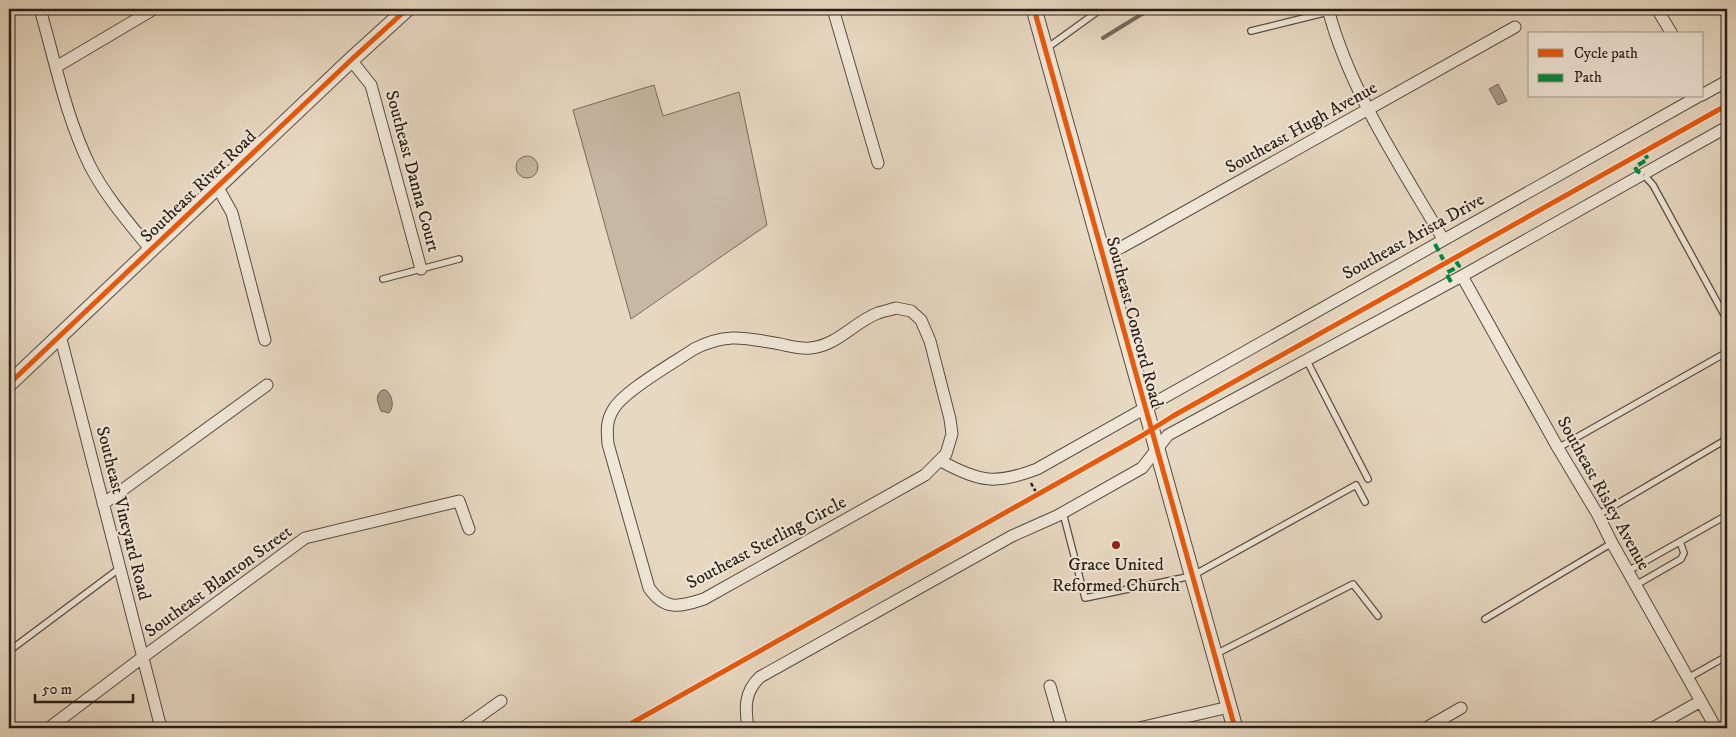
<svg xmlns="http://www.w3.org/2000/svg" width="1736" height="737" viewBox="0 0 1736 737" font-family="'IM FELL DW Pica',serif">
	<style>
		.green { fill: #c7b8a4; stroke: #786b5e }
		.water { fill: #a69987; stroke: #74685a }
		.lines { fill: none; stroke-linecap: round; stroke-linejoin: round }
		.stream { stroke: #74685a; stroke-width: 4 }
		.service-casing { stroke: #584c42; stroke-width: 8 }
		.minor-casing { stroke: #584c42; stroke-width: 13 }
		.tertiary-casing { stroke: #584c42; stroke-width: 17 }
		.path { stroke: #281e17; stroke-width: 2.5; stroke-dasharray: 4 2.5; stroke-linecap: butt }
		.service { stroke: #efe6d7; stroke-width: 5.5 }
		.minor { stroke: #efe6d7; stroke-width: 11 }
		.tertiary { stroke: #efe6d7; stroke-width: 15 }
		.quiet { stroke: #00873e; stroke-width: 4; stroke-dasharray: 8 4; stroke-linecap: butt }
		.cycleway-casing { stroke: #efe6d7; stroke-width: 8 }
		.cycleway { stroke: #e8590c; stroke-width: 5 }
		.poi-dot { fill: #8f2418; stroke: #efe6d7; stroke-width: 2 }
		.labels { text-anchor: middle; stroke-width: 4; stroke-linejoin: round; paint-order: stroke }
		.street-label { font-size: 18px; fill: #281e17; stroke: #efe6d7 }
		.poi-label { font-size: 18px; fill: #281e17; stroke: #efe6d7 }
	</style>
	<rect width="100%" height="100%" fill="#e7d8c1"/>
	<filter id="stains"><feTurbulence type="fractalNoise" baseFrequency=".004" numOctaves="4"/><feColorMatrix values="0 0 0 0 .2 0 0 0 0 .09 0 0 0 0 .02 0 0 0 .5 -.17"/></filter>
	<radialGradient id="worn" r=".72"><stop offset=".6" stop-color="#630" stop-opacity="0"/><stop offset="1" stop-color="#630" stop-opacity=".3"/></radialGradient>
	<path class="green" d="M654 85 663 116 739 92 767 225 631 319 573 110Z
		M516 167a11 11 0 1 1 22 0a11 11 0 1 1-22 0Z"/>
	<path class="water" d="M1498 84 1507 101 1498 105 1489 89Z
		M382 390H386C392 395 395 406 389 413L381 411C378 403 374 396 382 390Z"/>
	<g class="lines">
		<path class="stream" d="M1103 38 1150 9"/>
		<g class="service-casing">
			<path id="service" d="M1251 31 1328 12
				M1047 48 1101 9
				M1644 175 1653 185 1727 320
				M383 279 459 259
				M1307 361 1368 479
				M1558 448 1722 355
				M1063 513 1085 598 1192 576 1356 485 1365 502
				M1598 515 1727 439
				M1628 571 1727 515
				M1636 585 1681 559 1684 553 1680 542
				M1485 619 1612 543
				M9 651 120 568
				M1216 654 1353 584 1378 616
				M1688 678 1727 656"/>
		</g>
		<g class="minor-casing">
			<path id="minor" d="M40 9C55 61 66 117 90 166 106 197 129 223 151 250
				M833 9 878 163
				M1328 9C1350 92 1400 165 1443 239
				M1657 9 1672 34
				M351 60 371 85 421 269
				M56 67 154 9
				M1702 95 1727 81
				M217 186 232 213 265 340
				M1103 256 1122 247 1515 27
				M1462 276 1558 448 1598 515 1612 543 1716 728
				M896 308 911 311 921 320 930 341 950 419 952 434 946 454 925 475 704 599C679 607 665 611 649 588L608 444C607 432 606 421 613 410 622 392 675 362 694 349 727 332 745 338 780 344 790 346 800 349 810 348 837 346 854 322 878 313 884 311 890 310 896 308Z
				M60 335 161 728
				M941 461C979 482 996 485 1037 469L1699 96
				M103 504 267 385
				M1050 686 1062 728
				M49 728 143 657 305 538 459 501 469 529
				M463 728 501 701
				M748 728C745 708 744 692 760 677L1012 536 1057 516 1142 468 1168 435 1462 276 1727 127
				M1139 728 1229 707
				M1426 728 1461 708
				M1653 728 1701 701"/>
		</g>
		<g class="tertiary-casing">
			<path id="tertiary" d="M1034 9 1235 728
				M9 384 351 60 407 9"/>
		</g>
		<path class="path" d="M1031 483 1037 494"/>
		<use href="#service" class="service"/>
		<use href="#minor" class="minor"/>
		<use href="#tertiary" class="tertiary"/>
		<path class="quiet" d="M1643 152 1648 159 1635 167 1637 171 1644 175
			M1435 244 1445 263
			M1451 282 1446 273 1459 266 1454 258"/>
		<g class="cycleway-casing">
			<path id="cycleway" d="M1034 9 1235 728
				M9 384 351 60 407 9
				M623 728 1143 435 1173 416 1727 105"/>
		</g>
		<use href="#cycleway" class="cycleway"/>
	</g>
	<circle class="poi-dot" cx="1116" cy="545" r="5"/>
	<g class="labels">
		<g class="street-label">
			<text transform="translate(1301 127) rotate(-29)" y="6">Southeast Hugh Avenue</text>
			<text transform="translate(413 171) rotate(75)" y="6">Southeast Danna Court</text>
			<text transform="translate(198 186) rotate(-44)" y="6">Southeast River Road</text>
			<text transform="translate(1413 236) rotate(-29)" y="6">Southeast Arista Drive</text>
			<text transform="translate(1135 322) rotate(75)" y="6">Southeast Concord Road</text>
			<text transform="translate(1604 493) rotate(61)" y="6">Southeast Risley Avenue</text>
			<text transform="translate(124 513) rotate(76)" y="6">Southeast Vineyard Road</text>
			<text transform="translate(766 542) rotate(-28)" y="6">Southeast Sterling Circle</text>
			<text transform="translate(218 581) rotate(-36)" y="6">Southeast Blanton Street</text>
		</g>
		<g class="poi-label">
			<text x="1116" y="570">Grace United<tspan x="1116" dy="21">Reformed Church</tspan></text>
		</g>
	</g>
	<rect width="1736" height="737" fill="none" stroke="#e7d8c1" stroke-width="30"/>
	<rect x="10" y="10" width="1716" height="717" fill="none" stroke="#281e17" stroke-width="2.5"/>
	<rect x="15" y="15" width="1706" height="707" fill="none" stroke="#281e17"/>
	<rect x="1528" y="32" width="175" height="65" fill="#efe6d7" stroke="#9f968a"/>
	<rect x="1538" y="49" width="25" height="8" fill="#e8590c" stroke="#9f968a"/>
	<text x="1574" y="58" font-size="15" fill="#281e17">Cycle path</text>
	<rect x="1538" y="74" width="25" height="8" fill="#00873e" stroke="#9f968a"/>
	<text x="1574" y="82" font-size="15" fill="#281e17">Path</text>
	<path d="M35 694v8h98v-8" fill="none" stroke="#281e17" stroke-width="2.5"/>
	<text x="42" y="694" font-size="15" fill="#281e17" stroke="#efe6d7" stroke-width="4" paint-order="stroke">50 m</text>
	<rect width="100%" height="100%" filter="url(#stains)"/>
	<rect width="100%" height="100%" fill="url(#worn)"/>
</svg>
